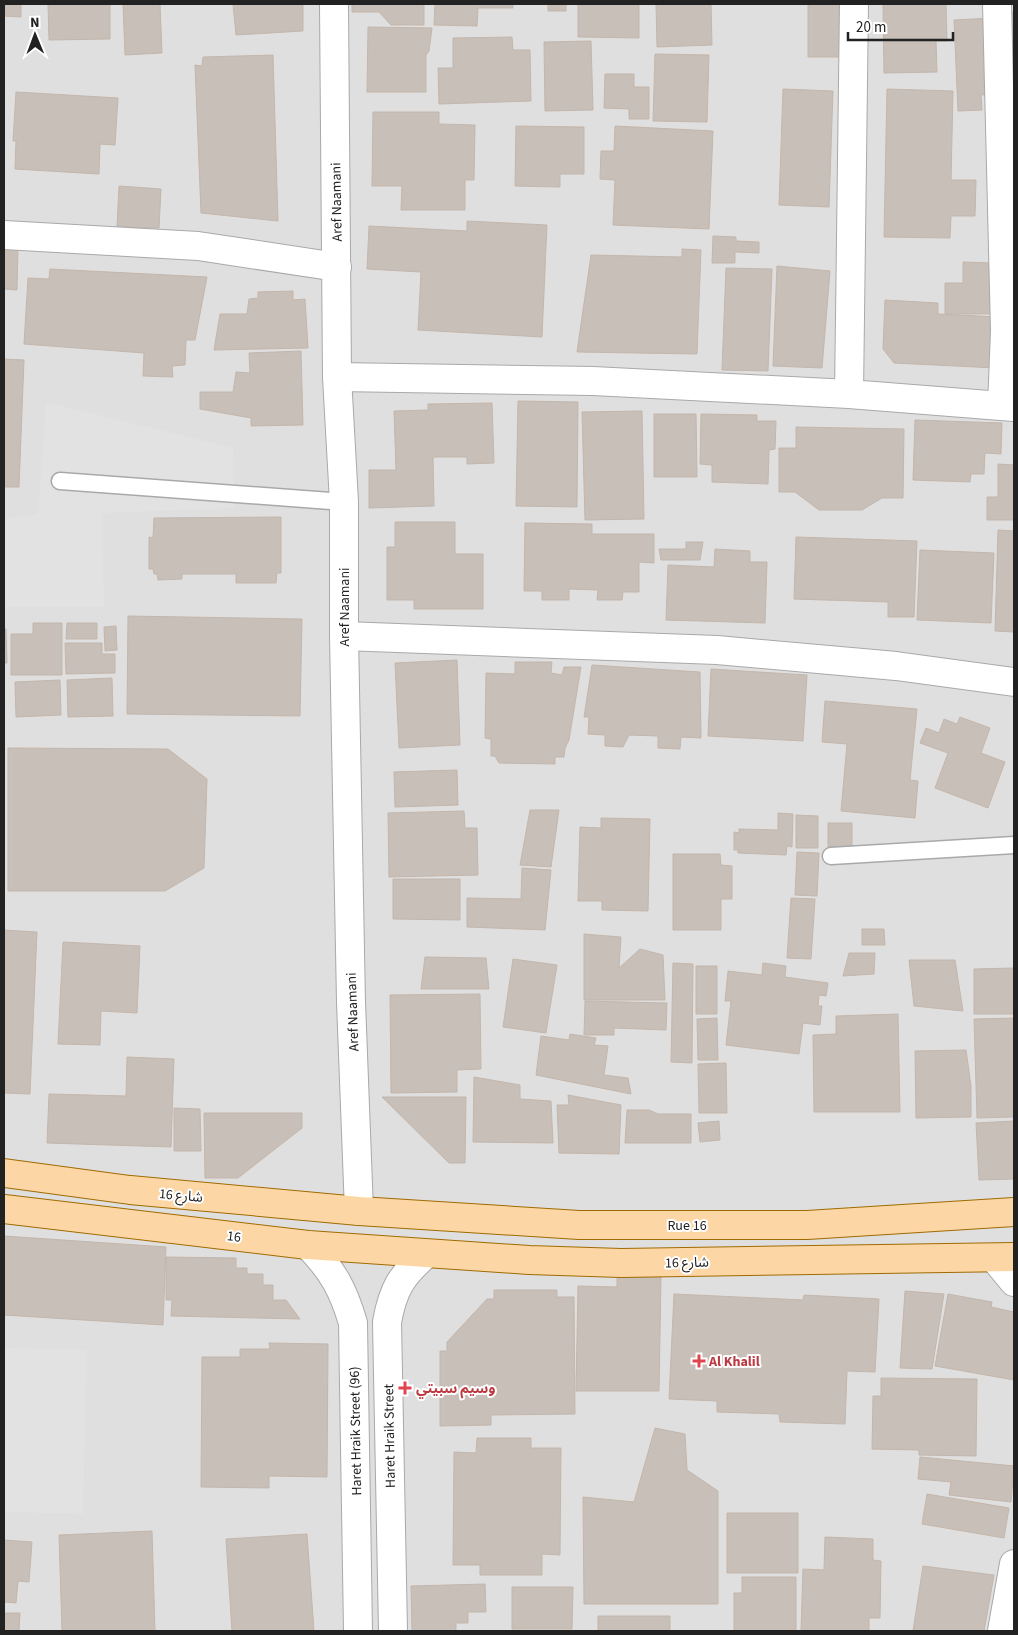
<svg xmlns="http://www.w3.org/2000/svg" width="1018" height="1635" viewBox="0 0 1018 1635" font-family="'Source Sans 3','Noto Sans Arabic',sans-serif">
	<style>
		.residential { fill: #e0dfdf }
		.parking { fill: #e2e2e2 }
		.building { fill: #c7bfb8; stroke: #c4b6ab }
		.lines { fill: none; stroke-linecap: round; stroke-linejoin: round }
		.service-casing { stroke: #a9a9a9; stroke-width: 19 }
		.minor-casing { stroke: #a9a9a9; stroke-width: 30 }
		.tertiary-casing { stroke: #a9a9a9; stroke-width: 30 }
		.primary-casing { stroke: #a06b00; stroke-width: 30 }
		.service { stroke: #fff; stroke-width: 16 }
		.minor { stroke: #fff; stroke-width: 28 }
		.tertiary { stroke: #fff; stroke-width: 28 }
		.primary { stroke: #fcd6a4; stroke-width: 28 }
		.health-dot { fill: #e0444e; stroke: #fff; stroke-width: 2 }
		.labels { text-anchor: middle; stroke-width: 4; stroke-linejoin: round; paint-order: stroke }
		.street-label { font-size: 14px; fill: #222; stroke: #fff }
		.health-label { font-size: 14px; font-weight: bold; fill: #be3a42; stroke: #fff; text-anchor: start }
	</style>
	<rect width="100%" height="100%" fill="#f2efe9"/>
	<path class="residential" d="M4 4H1014V1631H4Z"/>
	<path class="parking" d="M46 402 233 448 234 508 102 513 104 607H4V519L38 514Z
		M4 1348 87 1350 83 1514 4 1512Z"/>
	<path class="building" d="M4 4H21V17L4 16Z
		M48 4H110V39L49 40Z
		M123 4H160L162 53 125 55Z
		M233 4H303V31L236 35Z
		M352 4H424V25H391L379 12H352Z
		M435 4H513V8H478L477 26 434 25Z
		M548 4H566V11H548Z
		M578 4H639V38L578 37Z
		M656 4H711L712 45 657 47Z
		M808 4H840V57H808Z
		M883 4H946L947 41H936L937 72 884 73Z
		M1011 12H1014V81H1011Z
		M993 18 997 94 981 95 982 110 958 111 954 20Z
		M368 27 432 28 429 51 426 55V92H367Z
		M512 37 513 50H530L531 101 439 104 438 68H453V38Z
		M591 41 593 110 545 111 544 42Z
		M655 54 709 55 707 122 653 121Z
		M273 55 278 221 201 213 195 65 202 66 203 57Z
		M605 74H634V87H649V119H629V109L604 108Z
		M783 89 833 91 829 207 779 205Z
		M887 89 953 91 951 180H976L975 216H951L950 238 884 237Z
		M16 92 118 98 115 145 100 144 99 174 15 169 16 141H13Z
		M373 112H439V124L475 125 474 180H465V210H401L402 186H372Z
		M516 126 584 127V174H560V187L515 186Z
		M615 126 713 131 709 229 613 225 615 180 600 179 601 151H614Z
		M119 186 161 189 159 228 117 227Z
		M467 221 547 225 542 337 418 330 421 272 367 269 369 226 467 231Z
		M713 236 736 237V241L759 242V253L735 252V263H712Z
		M4 245 18 246 17 290 4 289Z
		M682 249 701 250 697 354 577 352 591 255 682 257Z
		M963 262 992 263V314H945V283H963Z
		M777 266 830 271 822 368 773 366Z
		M726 268 772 269 768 371 722 370Z
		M50 269 207 277 195 340H186L185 365 172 366 173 377 143 376 144 353 24 344 28 278 49 279Z
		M293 291V300L305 299 308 348 214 350 220 314H247L249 299 258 298V292Z
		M885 300 938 303V314L999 317 996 368 894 363 883 349Z
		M301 351 303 425 251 426V418L200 409V392H233L236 372 250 373 249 353Z
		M4 359 24 360 19 487H4Z
		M518 401 578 402 577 507 516 506Z
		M492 403 494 463 467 464V457H433L434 506 369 508V470H396L394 411 428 410V404Z
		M642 411 644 519 585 520 582 412Z
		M654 414H696L697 477H654Z
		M701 414 757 415V421H776L775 449 769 450 768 484 712 482V465L700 464Z
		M915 420 1002 423 1001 454 985 453 984 474H971L970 482 913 480Z
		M796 427 904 429 903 498H882L862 510H819L795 492H779V448H796Z
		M998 464 1014 465V520H987V497H998Z
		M281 517V573H277L276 583H236V574H182V579L158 580 157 574H154L153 569H149V537L153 538 154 518Z
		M395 522H455V554H483V609H414V600H387V547H395Z
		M525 523 592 524V534H654V563L639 562V592H623L622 600H597L598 590 569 589V600H542V591H524Z
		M998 530 1014 531V632L995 631Z
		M796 537 917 541 914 617H888V602L794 599Z
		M686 542H703L700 560H661L659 549H686Z
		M715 549 750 551V562H767L765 623 666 620 668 565 714 567Z
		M920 550 994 553 991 623 917 620Z
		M128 616 302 619 300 716 127 714Z
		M33 623H62V675H11V634H33Z
		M67 623H97V639H66Z
		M116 626 117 650 105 651 104 627Z
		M4 629H6L7 663H4Z
		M65 643H102V654H115V673L66 674Z
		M457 660 460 745 399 748 395 663Z
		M515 662H552L551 673 562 675 564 667H581L569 740 565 748 564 757H555V764L499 763 495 756H491V739L485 738 486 673 515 674Z
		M592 665 700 672 701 738 681 737 680 749 658 748V736L629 735 623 747 605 746V735L588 734 589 717H584Z
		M711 669 807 675 803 741 708 736Z
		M112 678 113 716 68 717 67 680Z
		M60 680 61 715 16 717 15 682Z
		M825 701 917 709 910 780 918 781 915 818 841 811 847 744 822 742Z
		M960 717 990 728 981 753 1005 762 988 808 935 788 948 753 920 743 926 728 939 733 944 719 957 724Z
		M8 748 168 749 207 779 204 868 165 891H8Z
		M457 770 458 805 395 807 394 772Z
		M530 810H559L551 867 520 865Z
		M464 811 465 828H477L478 875 389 877 388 813Z
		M778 813 793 814 792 847 787 846 786 855 738 853V850H734V832L739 833V829L778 830Z
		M796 815 818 816V848H796Z
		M601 818 650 819 648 911 602 910V901H578L580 827 601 828Z
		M828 823H852V846L828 847Z
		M797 852 819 853 817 896 795 895Z
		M673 854H720L721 865 732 866V899H721V930H673Z
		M522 868 551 870 545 930 467 927V898L521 899Z
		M393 879H460V920L393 919Z
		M791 898 815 899 811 959 787 958Z
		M862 929H884L885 945H862Z
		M4 930 37 932 30 1094 4 1093Z
		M584 934 621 937 619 968 640 949 663 955 665 1000H584Z
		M63 942 140 946 137 1013 101 1011 100 1045 58 1044Z
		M849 953H875L874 974 843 976Z
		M425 957 486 958 489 989H421Z
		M513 959 557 965 546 1033 503 1027Z
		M909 960H955L963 1011 914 1006Z
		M673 963 693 964 692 1063 671 1062Z
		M763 963 786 966 785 977 828 983 826 996 819 995 818 1006H822L820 1025 803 1023 799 1054 726 1045 731 1001H725L728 971 762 975Z
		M696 966H717V1014H696Z
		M1014 968V1014H974V969Z
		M480 994 481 1069 457 1070V1092L391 1093 390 995Z
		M585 1001 667 1003 666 1030 614 1028V1035H584Z
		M898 1014 900 1112H814L813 1035 836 1034V1016Z
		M717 1018 718 1060H698L697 1019Z
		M1014 1018V1117L977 1118 974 1019Z
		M570 1034 596 1038 594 1045 608 1046 604 1075 628 1078 631 1094 536 1075 541 1036 569 1040Z
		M966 1050 971 1086V1117L916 1118 915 1051Z
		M127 1057 174 1059 171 1147 47 1143 49 1094 126 1096Z
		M726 1063 727 1113H699L698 1064Z
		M474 1077 520 1085V1099L551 1101 553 1143 473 1142Z
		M568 1095 621 1105 619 1154 559 1153 557 1105H569Z
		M382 1097H466L465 1163H449Z
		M174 1108 200 1109 201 1151H174Z
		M627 1110H649L658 1114H691V1143H625Z
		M204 1113H302V1128L238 1178H205Z
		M719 1121 720 1140 700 1142 698 1123Z
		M1014 1121V1179L979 1180 976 1123Z
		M4 1236 166 1247 163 1325 4 1315Z
		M166 1257 236 1258V1268H247V1274H263V1285H273V1300H286L300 1319 171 1316 172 1300H166Z
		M617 1276 661 1277 659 1391H576L578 1286 617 1287Z
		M494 1290H557V1297H574L575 1414 491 1415V1425L440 1426V1351H447V1342L487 1299H494Z
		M905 1291 944 1294 932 1369 900 1368Z
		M674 1294 803 1300 804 1295 879 1299 875 1372 847 1371 845 1424 780 1422 779 1414 717 1412V1401L669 1399Z
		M948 1294 992 1302 991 1307 1014 1312V1380L935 1366Z
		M269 1343 328 1344 327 1477 269 1476V1488L201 1487 202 1357H240V1349H270Z
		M881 1378 977 1379 976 1456 919 1455V1450L872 1449 873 1396H881Z
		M655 1428 685 1434 687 1470 718 1491V1604H584L583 1497 634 1502Z
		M477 1438H531V1448H561L560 1555 542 1554V1575H480V1565H453L454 1452 476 1453Z
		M920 1457 1014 1466 1011 1502 949 1495 951 1482 918 1479Z
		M927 1494 1009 1508 1004 1538 922 1524Z
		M727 1513H798V1573H727Z
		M152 1531 155 1631H62L59 1535Z
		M307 1534 314 1631H232L226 1539Z
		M825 1537 873 1539V1560L881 1561 880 1618H869V1631H801L803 1569 824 1570Z
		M4 1540 32 1542 29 1582 18 1581 16 1603 4 1602Z
		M923 1566 994 1575 984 1631H913Z
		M742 1577H796V1631H734V1593H742Z
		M485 1584 486 1612H468V1623H456V1631H412L411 1586Z
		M512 1587H573L572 1629H512Z
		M4 1613H20L19 1631H4Z
		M598 1616H670V1631H598Z"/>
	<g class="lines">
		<g class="service-casing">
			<path id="service" d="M60 481 344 502
				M831 856 1014 845"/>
		</g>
		<g class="minor-casing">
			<path id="minor" d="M997 4 1005 331 1002 406
				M4 235 198 246 337 267
				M337 377 593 381 849 394 1014 407
				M849 394 854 4
				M344 636 717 650 896 666 1014 682
				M995 1259 1014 1282
				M1002 1631 1014 1564"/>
		</g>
		<g class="tertiary-casing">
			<path id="tertiary" d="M334 4 337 377 344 502V636L351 1002 359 1211
				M308 1245C333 1271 343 1289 353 1323L358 1631
				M393 1631 387 1322C393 1289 401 1276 426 1254"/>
		</g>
		<g class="primary-casing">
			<path id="primary" d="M4 1173 130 1190 359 1211 579 1225H807L1014 1212
				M4 1209 308 1245 529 1260 621 1263 1014 1257"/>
		</g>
		<use href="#service" class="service"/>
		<use href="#minor" class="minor"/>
		<use href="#tertiary" class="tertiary"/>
		<use href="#primary" class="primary"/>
	</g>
	<g class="health-dot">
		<path d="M696.5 1353.5h5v5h5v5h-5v5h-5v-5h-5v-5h5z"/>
		<path d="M402.5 1380.5h5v5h5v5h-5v5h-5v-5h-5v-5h5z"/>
	</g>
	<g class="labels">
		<g class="street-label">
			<text transform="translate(336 202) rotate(-91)" y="5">Aref Naamani</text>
			<text transform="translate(344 607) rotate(-90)" y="5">Aref Naamani</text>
			<text transform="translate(352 1012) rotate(-92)" y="5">Aref Naamani</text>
			<text transform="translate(181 1195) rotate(5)" y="5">شارع 16</text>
			<text x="687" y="1230">Rue 16</text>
			<text transform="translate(234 1236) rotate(7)" y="5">16</text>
			<text transform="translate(687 1262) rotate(-1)" y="5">شارع 16</text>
			<text transform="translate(355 1431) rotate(-91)" y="5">Haret Hraik Street (96)</text>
			<text transform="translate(389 1436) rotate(-91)" y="5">Haret Hraik Street</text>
		</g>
		<g class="health-label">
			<text x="709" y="1366">Al Khalil</text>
			<text x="416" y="1393">وسيم سبيتي</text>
		</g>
	</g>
	<rect width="1018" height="1635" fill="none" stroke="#222222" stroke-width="10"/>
	<g transform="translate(35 35) rotate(359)" stroke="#ffffff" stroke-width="4" paint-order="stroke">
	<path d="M0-4L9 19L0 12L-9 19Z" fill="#222222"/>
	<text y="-8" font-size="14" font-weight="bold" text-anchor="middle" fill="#222222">N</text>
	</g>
	<path d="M848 32v8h105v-8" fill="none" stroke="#222222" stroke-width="2.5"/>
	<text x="856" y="32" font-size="15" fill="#222222" stroke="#ffffff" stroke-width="4" paint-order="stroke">20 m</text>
</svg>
